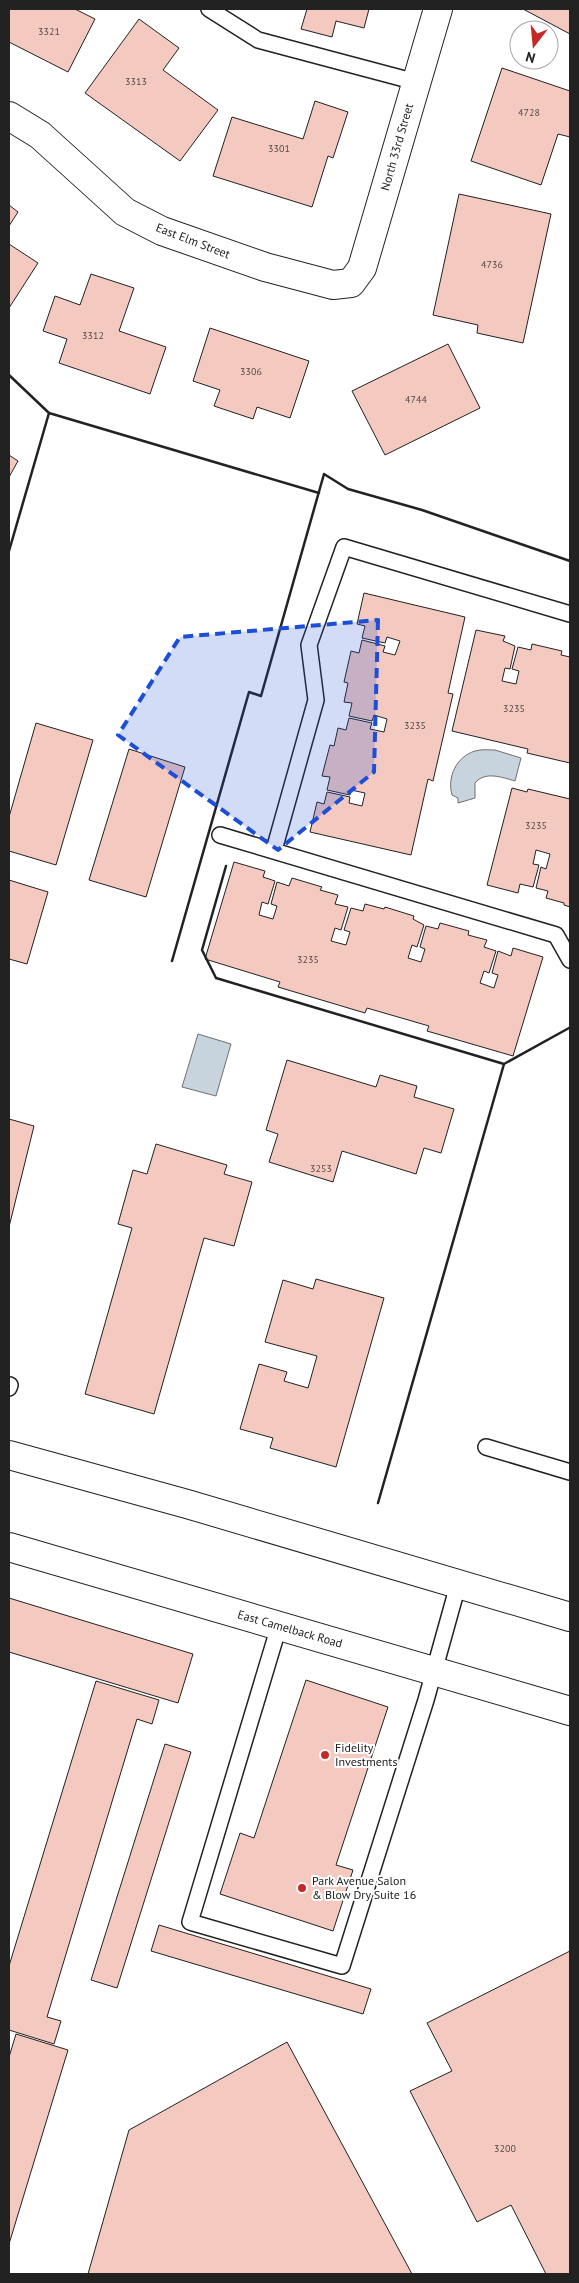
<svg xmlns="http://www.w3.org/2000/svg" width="579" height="2283" viewBox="0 0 579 2283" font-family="'PT Sans',sans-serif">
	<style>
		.water { fill: #c7d3dd; stroke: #6f6f6f }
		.building { fill: #f3c9c0; stroke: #222 }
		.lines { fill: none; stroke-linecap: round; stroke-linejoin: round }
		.lane-casing { stroke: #222; stroke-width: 18 }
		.street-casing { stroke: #222; stroke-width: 30 }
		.primary-casing { stroke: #222; stroke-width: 30 }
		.lane { stroke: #fff; stroke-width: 15 }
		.street { stroke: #fff; stroke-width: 28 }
		.primary { stroke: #fff; stroke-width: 28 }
		.fence { stroke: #222; stroke-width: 1; stroke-dasharray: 6 2.5; stroke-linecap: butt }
		.wall { stroke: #222; stroke-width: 2.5 }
		.marked { fill: #1d4ed8; fill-opacity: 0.2; stroke: #1d4ed8; stroke-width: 4; stroke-dasharray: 10 6; stroke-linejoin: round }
		.poi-dot { fill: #c62828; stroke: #fff; stroke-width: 2 }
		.labels { text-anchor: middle; stroke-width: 4; stroke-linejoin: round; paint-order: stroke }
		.number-label { font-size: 10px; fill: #564c4a }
		.street-label { font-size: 12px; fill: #222; stroke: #fff }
		.poi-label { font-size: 12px; fill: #222; stroke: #fff; text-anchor: start }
	</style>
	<rect width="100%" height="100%" fill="#fff"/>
	<path class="water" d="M495 750 521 758 515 781C501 777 485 771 475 783V798L458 803V798L452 795C447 777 456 757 475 751 481 749 489 750 495 750Z
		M198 1034 231 1044 216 1096 182 1087Z"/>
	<path class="building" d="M9 9H75L95 19 68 72 9 42Z
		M307 9H369L364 28 336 21 332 37 301 29Z
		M523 9H570V34Z
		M139 19 179 48 163 70 218 110 180 161 85 93Z
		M502 68 570 91V137L558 134 541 185 471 161Z
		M315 101 348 112 333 158 328 156 312 207 213 176 232 117 303 139Z
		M459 194 551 214 523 343 477 333 478 325 433 315Z
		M9 205 18 212 9 226Z
		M9 244 38 263 9 308Z
		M91 274 134 288 119 331 166 347 150 394 59 363 67 339 43 331 55 296 80 305Z
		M210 328 309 361 290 418 257 407 253 419 214 406 220 390 193 381Z
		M448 344 480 408 385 455 352 391Z
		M9 455 18 461 9 477Z
		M364 593 465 617 448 693 453 694 433 781 428 779 411 855 310 832 317 802 324 804 327 792 350 797 349 803 362 806 365 793 351 790 350 795 327 790 330 777 322 776 330 745 334 746 338 728 346 730 349 718 372 723 370 729 384 732 387 719 374 715 372 721 349 716 352 703 344 702 348 683 344 682 351 651 359 653 362 640 385 646 383 652 395 655 400 641 387 637 385 643 362 638 365 626 357 624Z
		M476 630 505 636 503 641 515 646 510 669 505 668 502 681 516 684 519 671 512 669 518 647 531 650 532 644 562 651 561 655 570 657V763L527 753 528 749 452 731Z
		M36 723 93 740 56 865 9 851V817Z
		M129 749 185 767 146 897 89 880Z
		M512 788 527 792 528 789 570 799V907L564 905V903L546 898 548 891 536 888 541 867 546 869 550 854 536 850 533 864 539 865 533 887 520 884 518 893 487 885Z
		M234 862 265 871 263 877 275 881 268 904 262 902 259 915 273 919 277 906 271 904 277 882 289 886 292 878 322 887 320 890 338 895 335 904 348 907 341 930 335 928 331 941 346 945 350 932 344 930 351 908 363 911 365 904 384 909 385 907 414 916 413 919 424 925 417 947 412 945 408 958 421 962 425 949 420 947 426 926 438 929 440 923 469 931 468 935 487 940 484 947 496 951 489 973 484 971 480 983 494 988 498 975 492 973 498 951 511 956 513 948 543 957 513 1056 427 1031 429 1026 367 1008 365 1013 278 987 280 982 205 959Z
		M9 880 48 892 27 964 9 959Z
		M287 1060 376 1087 380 1075 417 1086 414 1097 454 1109 441 1153 424 1148 416 1174 342 1151 333 1182 269 1162 278 1134 266 1130Z
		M9 1119 34 1126 9 1227Z
		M156 1144 227 1165 224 1174 252 1182 234 1246 204 1238 154 1414 85 1394 132 1228 118 1224 133 1170 147 1174Z
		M316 1279 384 1298 336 1467 270 1448 273 1438 240 1429 259 1364 287 1372 284 1381 308 1388 317 1356 265 1342 283 1280 313 1289Z
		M9 1598 193 1654 178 1703 9 1652Z
		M306 1680 388 1707 336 1865 353 1870 333 1931 220 1894 240 1833 254 1838Z
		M96 1681 159 1700 152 1724 137 1719 47 2017 61 2021 54 2044 9 2030V1966Z
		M165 1744 191 1752 117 1988 91 1980Z
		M159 1925 371 1989 363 2014 151 1951Z
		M570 1951V2274H546L511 2205 477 2222 410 2091 452 2071 427 2023Z
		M16 2034 68 2050 9 2244V2057Z
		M287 2042 412 2274H88L129 2130Z"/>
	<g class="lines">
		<g class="lane-casing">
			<path id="lane" d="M209 9 258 40 416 82
				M220 835 556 935 570 960
				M274 850 316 700 309 645 344 547 570 614
				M9 1388 10 1385
				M486 1447 570 1472
				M279 1626 190 1922 342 1966 426 1700 458 1585"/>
		</g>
		<g class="street-casing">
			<path id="street" d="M9 116 40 135 125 212 162 231 265 267 333 285 351 283 362 268 438 9"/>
		</g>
		<g class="primary-casing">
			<path id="primary" d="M9 1455 187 1504 570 1617
				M9 1547 570 1711"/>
		</g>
		<use href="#lane" class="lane"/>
		<use href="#street" class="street"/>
		<use href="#primary" class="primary"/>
		<path class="fence" d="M569 1028H570"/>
		<path class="wall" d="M9 375 49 413 319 493
			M9 551 49 413
			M226 866 202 950 216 978 504 1064
			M172 961 249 692 261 696 324 474 348 489 422 510 570 561
			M378 1503 504 1064 569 1028"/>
	</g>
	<path class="marked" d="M378 620 374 772 278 850 118 735 180 637Z"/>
	<g class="poi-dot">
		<circle cx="325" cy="1755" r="5"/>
		<circle cx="302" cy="1888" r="5"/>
	</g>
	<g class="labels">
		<g class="number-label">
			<text x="49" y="35">3321</text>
			<text x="136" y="85">3313</text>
			<text x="529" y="116">4728</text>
			<text x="279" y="152">3301</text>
			<text x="492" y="268">4736</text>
			<text x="93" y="339">3312</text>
			<text x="251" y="375">3306</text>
			<text x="416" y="403">4744</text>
			<text x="514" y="712">3235</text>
			<text x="415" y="729">3235</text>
			<text x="536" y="829">3235</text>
			<text x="308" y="963">3235</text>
			<text x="321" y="1172">3253</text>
			<text x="505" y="2152">3200</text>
		</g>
		<g class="street-label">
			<text transform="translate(397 147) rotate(-74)" y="4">North 33rd Street</text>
			<text transform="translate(193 241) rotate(21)" y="4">East Elm Street</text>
			<text transform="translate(290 1629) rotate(16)" y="4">East Camelback Road</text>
		</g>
		<g class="poi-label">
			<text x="335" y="1752">Fidelity<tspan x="335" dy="14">Investments</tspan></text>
			<text x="312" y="1885">Park Avenue Salon<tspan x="312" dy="14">&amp; Blow Dry Suite 16</tspan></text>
		</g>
	</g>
	<rect width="579" height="2283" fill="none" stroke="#222222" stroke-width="20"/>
	<g transform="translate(534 45) rotate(196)"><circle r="24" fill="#ffffff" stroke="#a7a7a7"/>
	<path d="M0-4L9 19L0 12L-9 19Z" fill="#c62828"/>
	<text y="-8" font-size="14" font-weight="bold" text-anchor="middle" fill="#222222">N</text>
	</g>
</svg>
